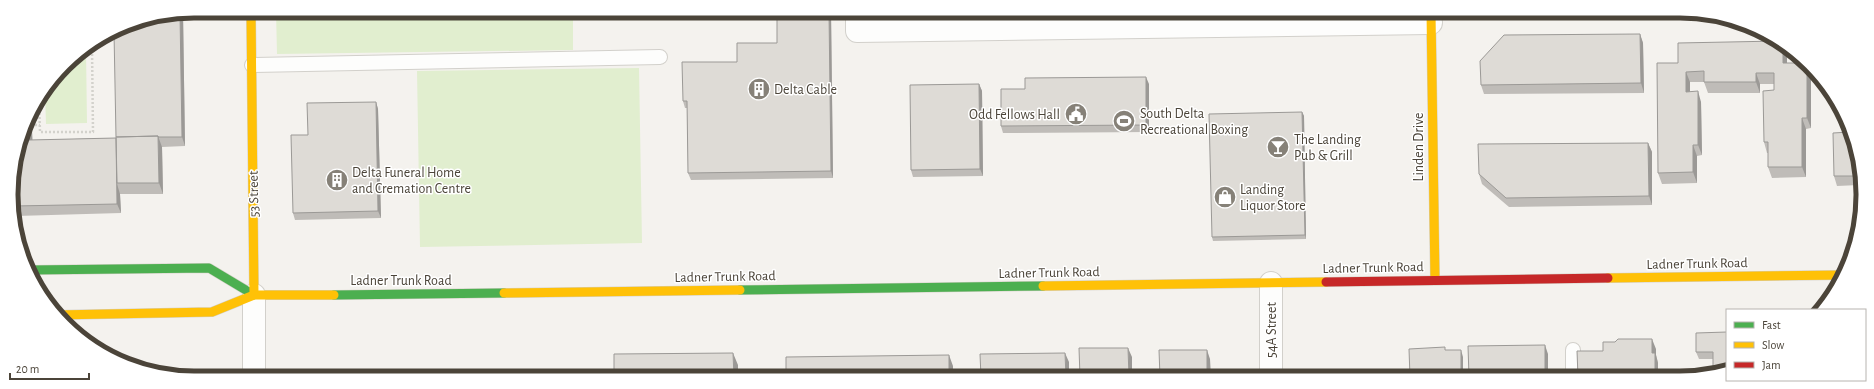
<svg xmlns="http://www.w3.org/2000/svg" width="1874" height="389" viewBox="0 0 1874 389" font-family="'Alegreya Sans',sans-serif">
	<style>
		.green { fill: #e1eecf }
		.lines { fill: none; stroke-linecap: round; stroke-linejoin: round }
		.lane-casing { stroke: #d2d0cb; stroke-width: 16 }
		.street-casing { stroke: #d2d0cb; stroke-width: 24 }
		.fast-casing { stroke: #d3cfc5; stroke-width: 10 }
		.slow-casing { stroke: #d3cfc5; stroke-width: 10 }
		.jam-casing { stroke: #d3cfc5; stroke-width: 10 }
		.path { stroke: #d3d2cc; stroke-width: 2.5; stroke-dasharray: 2 2; stroke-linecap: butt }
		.lane { stroke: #fdfdfc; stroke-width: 14 }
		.street { stroke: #fdfdfc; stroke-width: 22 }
		.fast { stroke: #4caf50; stroke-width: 9 }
		.slow { stroke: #ffc107; stroke-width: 9 }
		.jam { stroke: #c62828; stroke-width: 9 }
		.wall { fill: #bfbcb8 }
		.shaded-wall { fill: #9b9996 }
		.building { fill: #dedbd6; stroke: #9b9996 }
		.labels { text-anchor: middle; stroke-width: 3; stroke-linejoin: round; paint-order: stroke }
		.poi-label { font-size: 14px; fill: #4b4439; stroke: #fff; text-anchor: start }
		.street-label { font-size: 14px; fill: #4b4439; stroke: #fff }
		.rim { fill: none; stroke: #4b4439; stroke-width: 5 }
	</style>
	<rect width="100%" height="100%" fill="#f4f2ee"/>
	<path class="green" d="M276 11H573V50L277 54Z
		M86 50 87 123 46 124 45 92 65 65Z
		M639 68 642 243 420 247 417 71Z"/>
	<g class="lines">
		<g class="lane-casing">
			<path id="lane" d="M252 65 660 57
				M1573 350V378"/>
		</g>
		<g class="street-casing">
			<path id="street" d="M857 12V31L1431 23
				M254 377V295
				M1271 377V283"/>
		</g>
		<g class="fast-casing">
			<path id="fast" d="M30 270 209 268 254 295
				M740 290 1043 286
				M334 295 504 293"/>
		</g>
		<g class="slow-casing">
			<path id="slow" d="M251 11 254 295
				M1431 12 1435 280
				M1608 278 1844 275
				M1043 286 1326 282
				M504 293 740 290
				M56 315 212 312 254 295H334"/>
		</g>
		<g class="jam-casing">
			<path id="jam" d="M1326 282 1608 278"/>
		</g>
		<path class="path" d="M39 101 40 132H93L92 47
			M27 125H40"/>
		<use href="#lane" class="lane"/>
		<use href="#street" class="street"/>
		<use href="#fast" class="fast"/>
		<use href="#slow" class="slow"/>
		<use href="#jam" class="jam"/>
	</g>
	<path class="wall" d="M777 12H831L833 178 691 180 688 173 687 108H685L683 101 737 62 777 43Z
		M183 13 185 146 162 147 163 194H120L121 213 16 216 11 183 32 130V140L116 138 124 25Z
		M1640 34 1643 43 1644 93 1484 94 1481 85Z
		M1787 52V63H1802L1809 69 1811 73V128L1806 129V177L1772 178 1768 167V153H1767L1764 142 1774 90V84H1760V93H1708L1704 82H1690V92L1701 102 1702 155 1697 156V183L1662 184 1658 173 1678 63Z
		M979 84 982 91 983 176 913 177 911 170Z
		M1149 84V132L1003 133 1001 126 1025 89Z
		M376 102 378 109 381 218 295 220 293 213Z
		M1302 112 1304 116 1306 239 1213 241 1212 237Z
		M1648 143 1652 152V205L1509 207 1482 184 1479 174Z
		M1857 147 1859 185 1837 186 1834 176Z
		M1696 333 1727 369 1714 372 1713 371V359H1699L1696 352Z
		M1656 349V355L1658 363V378H1578L1577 351H1603Z"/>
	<path class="shaded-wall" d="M829 12H831L833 178 831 171Z
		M183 13 185 146 182 137 180 14Z
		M1640 34 1643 43 1644 93 1641 83Z
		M1783 46 1786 48 1787 52V74L1783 63Z
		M1807 67 1809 69 1811 73V128L1807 118Z
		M1686 72 1690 82V102L1686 92Z
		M1756 73 1760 84V93L1756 82Z
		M1146 77 1149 84V132L1146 125Z
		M979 84 982 91 983 176 980 169Z
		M1698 91 1701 102 1702 155 1698 145Z
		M376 102 378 109 381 218 378 211Z
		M1302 112 1304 116 1306 239 1305 235Z
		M1802 118 1806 129V177L1802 167Z
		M29 121 32 130 33 149 29 140Z
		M158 136 162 147 163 194 159 183Z
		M1648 143 1652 152V205L1649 196Z
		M1693 145 1697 156V183L1693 172Z
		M117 184 120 194 121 213 117 204Z
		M1652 339 1656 349V355L1658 363V378H1656L1655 374 1652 353Z
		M1545 345 1548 354V377H1545Z
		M1128 348 1132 357V377H1129Z
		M1207 350 1210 359 1211 377H1207Z
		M1461 350 1463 357V377H1461Z
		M733 353 738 365V377H734Z
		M1065 353 1069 362V377H1066Z
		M949 355 953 366V377H949Z"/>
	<path class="building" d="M777 12H829L831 171 688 173 687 101H683L682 62H737V43H777Z
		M180 14 182 137H158V136L116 137 114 32 124 25Z
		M1640 34 1641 83 1481 85 1480 61 1504 35Z
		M1778 41 1783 46V63H1802L1807 67V118H1802V167H1768V142H1764L1763 91 1774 90V73H1756V82H1704V71L1686 72V92L1698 91V145H1693V172L1658 173 1657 63H1678V43Z
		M1146 77V125L1001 126V89H1025V78Z
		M979 84 980 169 911 170 910 85Z
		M376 102 378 211 293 213 291 135H308L307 103Z
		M1302 112 1305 235 1212 237 1209 114Z
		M28 121H29V140L116 138 117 204 14 206 11 183Z
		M1850 132 1857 147 1859 176H1834L1833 133Z
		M158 136 159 183H117L116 137Z
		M1648 143 1649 196 1506 198 1479 174 1478 144Z
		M1727 332V369L1721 371H1713V352H1696V333Z
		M1618 339H1652V353H1655V374H1651V378H1601V377H1578L1577 351H1603V342H1615Z
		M1545 345V377H1469L1468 346Z
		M1445 347V350H1461V377H1410L1409 349Z
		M1079 348H1128L1129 377H1080Z
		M1159 350H1207V377H1160Z
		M733 353 734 377H614V354Z
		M1065 353 1066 377H981L980 354Z
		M949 355V377H786V357Z
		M552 373V377H383V375Z"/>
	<defs>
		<g id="building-disc" transform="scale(1.15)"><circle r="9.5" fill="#868178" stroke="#fff"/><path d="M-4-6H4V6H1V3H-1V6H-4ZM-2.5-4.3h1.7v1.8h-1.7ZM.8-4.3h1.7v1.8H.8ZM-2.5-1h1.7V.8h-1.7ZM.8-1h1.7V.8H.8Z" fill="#fff"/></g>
		<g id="civic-disc" transform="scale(1.15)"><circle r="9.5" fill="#868178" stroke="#fff"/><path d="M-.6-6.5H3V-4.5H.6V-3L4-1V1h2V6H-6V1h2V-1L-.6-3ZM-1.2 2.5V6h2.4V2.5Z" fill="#fff"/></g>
		<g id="stadium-disc" transform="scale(1.15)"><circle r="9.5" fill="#868178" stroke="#fff"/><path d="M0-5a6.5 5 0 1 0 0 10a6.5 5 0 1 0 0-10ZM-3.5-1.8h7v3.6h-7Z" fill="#fff"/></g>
		<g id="bar-disc" transform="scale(1.15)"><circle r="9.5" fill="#868178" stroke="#fff"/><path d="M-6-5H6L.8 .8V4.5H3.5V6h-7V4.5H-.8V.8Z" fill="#fff"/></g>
		<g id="shop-disc" transform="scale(1.15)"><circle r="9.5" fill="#868178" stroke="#fff"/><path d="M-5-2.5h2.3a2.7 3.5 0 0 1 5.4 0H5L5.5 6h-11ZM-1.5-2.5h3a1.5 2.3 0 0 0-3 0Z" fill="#fff"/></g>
	</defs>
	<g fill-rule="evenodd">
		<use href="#building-disc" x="759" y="89"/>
		<use href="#civic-disc" x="1076" y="114"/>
		<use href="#stadium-disc" x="1124" y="121"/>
		<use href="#bar-disc" x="1278" y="147"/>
		<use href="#building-disc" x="337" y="180"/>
		<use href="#shop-disc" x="1225" y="197"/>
	</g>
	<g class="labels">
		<g class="poi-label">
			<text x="774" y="94">Delta Cable</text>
			<text x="1140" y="118">South Delta<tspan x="1140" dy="16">Recreational Boxing</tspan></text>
			<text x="1060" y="119" text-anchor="end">Odd Fellows Hall</text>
			<text x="1294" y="144">The Landing<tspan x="1294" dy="16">Pub &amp; Grill</tspan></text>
			<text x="352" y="177">Delta Funeral Home<tspan x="352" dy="16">and Cremation Centre</tspan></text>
			<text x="1240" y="194">Landing<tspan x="1240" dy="16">Liquor Store</tspan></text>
		</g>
		<g class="street-label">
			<text transform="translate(1418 147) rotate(-90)" y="5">Linden Drive</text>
			<text transform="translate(253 194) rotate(-91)" y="5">53 Street</text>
			<text transform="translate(1697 263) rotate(-1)" y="5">Ladner Trunk Road</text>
			<text transform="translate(1373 267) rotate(-1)" y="5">Ladner Trunk Road</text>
			<text transform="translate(1049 272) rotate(-1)" y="5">Ladner Trunk Road</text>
			<text transform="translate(725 276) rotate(-1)" y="5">Ladner Trunk Road</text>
			<text x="401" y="285">Ladner Trunk Road</text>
			<text transform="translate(1271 330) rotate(-90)" y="5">54A Street</text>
		</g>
	</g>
	<path d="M0 0H1874V389H0ZM194 18H1680A176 176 0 0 1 1856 194V195A176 176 0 0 1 1680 371H194A176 176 0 0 1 18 195V194A176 176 0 0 1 194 18Z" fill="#fff" fill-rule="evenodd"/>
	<path class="rim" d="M194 18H1680A176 176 0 0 1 1856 194V195A176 176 0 0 1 1680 371H194A176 176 0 0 1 18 195V194A176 176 0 0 1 194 18Z"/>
	<rect x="1726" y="309" width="140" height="72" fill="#ffffff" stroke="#b7b4b0"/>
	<rect x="1734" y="322" width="20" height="6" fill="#4caf50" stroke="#b7b4b0"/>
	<text x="1762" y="329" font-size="12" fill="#4b4439">Fast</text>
	<rect x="1734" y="342" width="20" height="6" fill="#ffc107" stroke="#b7b4b0"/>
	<text x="1762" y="349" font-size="12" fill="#4b4439">Slow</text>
	<rect x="1734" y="362" width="20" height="6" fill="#c62828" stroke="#b7b4b0"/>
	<text x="1762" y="369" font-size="12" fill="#4b4439">Jam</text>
	<path d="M10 373v6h79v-6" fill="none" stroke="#4b4439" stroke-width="2"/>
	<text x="16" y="373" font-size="12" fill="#4b4439" stroke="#ffffff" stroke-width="3" paint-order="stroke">20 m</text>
</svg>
